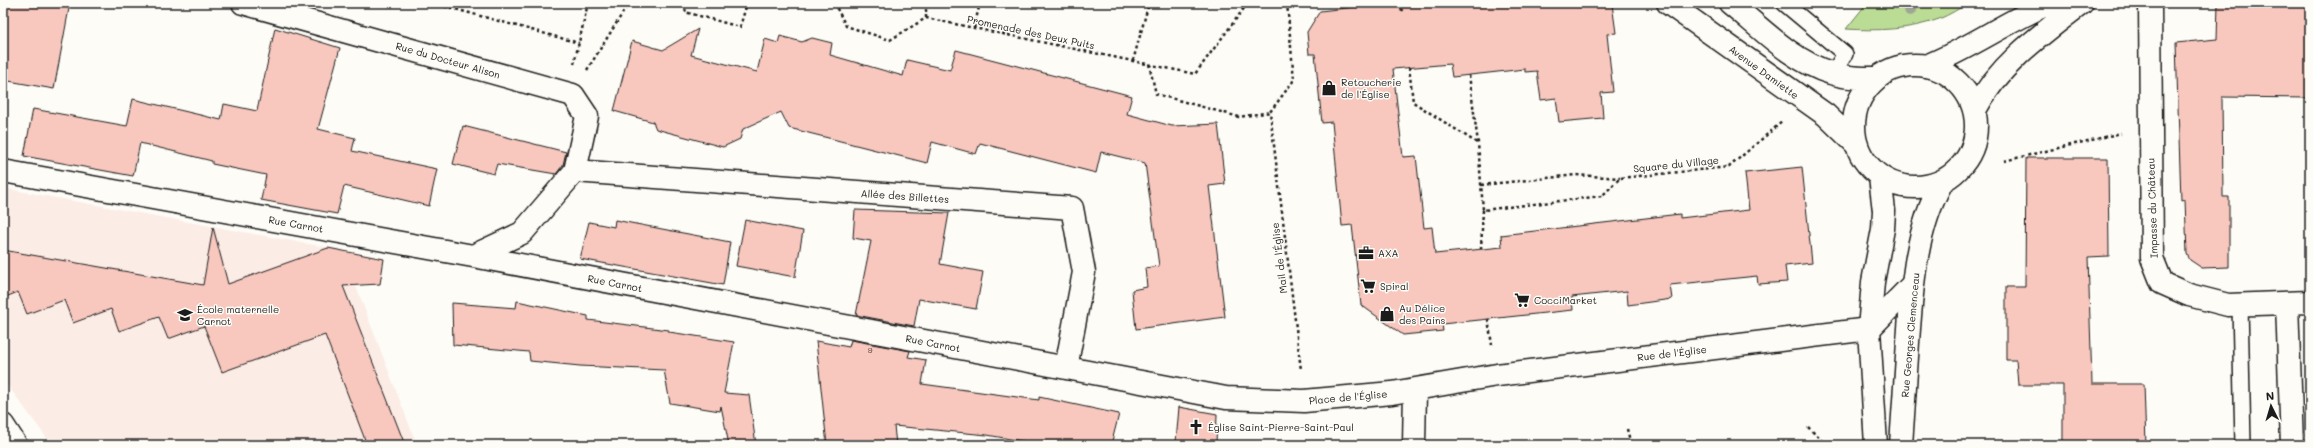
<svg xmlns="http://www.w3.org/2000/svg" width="2313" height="448" viewBox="0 0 2313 448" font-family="Mali,sans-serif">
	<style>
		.built { fill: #fcece6 }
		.green { fill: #bbdc95; stroke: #6c7c58 }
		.building { fill: #f8c8be; stroke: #1c1c1c }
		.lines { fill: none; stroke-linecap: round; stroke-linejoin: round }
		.service-casing { stroke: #1c1c1c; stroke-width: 18 }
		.minor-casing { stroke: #1c1c1c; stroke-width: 25 }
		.secondary-casing { stroke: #1c1c1c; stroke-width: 25 }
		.path { stroke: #1c1c1c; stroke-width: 2.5; stroke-dasharray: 3 3; stroke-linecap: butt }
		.service { stroke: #fdfcf7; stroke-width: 15 }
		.minor { stroke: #fdfcf7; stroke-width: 22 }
		.secondary { stroke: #fdfcf7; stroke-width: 22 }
		.tree { fill: #a0a696 }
		.labels { text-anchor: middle; stroke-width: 3; stroke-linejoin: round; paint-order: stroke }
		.number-label { font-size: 8px; fill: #534744 }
		.street-label { font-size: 10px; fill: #1c1c1c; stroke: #fdfcf7 }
		.poi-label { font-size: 10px; fill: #1c1c1c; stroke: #fdfcf7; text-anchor: start }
	</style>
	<rect width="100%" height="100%" fill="#fdfcf7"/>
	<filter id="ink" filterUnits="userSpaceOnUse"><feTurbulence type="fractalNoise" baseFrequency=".025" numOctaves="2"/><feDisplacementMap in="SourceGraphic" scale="8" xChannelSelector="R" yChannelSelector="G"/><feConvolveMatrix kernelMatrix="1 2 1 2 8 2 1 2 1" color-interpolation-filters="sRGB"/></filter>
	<g filter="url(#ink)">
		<path class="built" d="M3 188 342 250 417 445H52L3 379Z"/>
		<path class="green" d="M1867 3H1969C1960 8 1949 15 1939 19 1910 30 1877 31 1846 29Z"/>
		<path class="building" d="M3 3H70L54 89 3 80Z
			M1391 3 1612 4 1616 33 1607 34 1613 92 1601 93 1603 118 1559 122 1556 98 1541 100 1537 71 1525 72V69L1452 77 1450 64 1393 69 1403 157 1416 156 1424 228 1432 227 1435 254 1502 247 1501 235 1680 214V218L1749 210 1745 173 1802 167 1812 263 1785 266 1787 282 1758 284 1757 276 1670 285 1672 299 1628 305 1627 291 1572 297 1573 310 1442 324 1443 331 1403 335 1361 305 1352 225 1342 226 1332 122 1322 123 1315 54H1309L1307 32 1320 11Z
			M2218 3H2310V98L2222 97 2223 197H2229V267L2202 268 2190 260 2187 254 2185 200 2181 201 2176 43 2217 39Z
			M275 28 340 48 318 129 355 138 352 151 437 169 429 206 344 186 337 214 261 200 266 175 212 164V161L140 143 133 176 24 156 33 109 127 126 133 99 221 120 224 104 257 111Z
			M698 29 691 55 757 72 765 39 778 43 780 36 802 42 812 38 832 43 830 55 903 76 907 60 950 70 956 50 1132 96 1127 114 1172 126 1218 124 1225 184 1209 186 1225 317 1136 329 1132 290 1147 287 1145 268 1159 266 1145 163 1101 152 1096 173 980 143 976 154 932 142 927 163 789 128 781 112 743 129 740 139 723 147 656 129 653 122 614 111 632 41 663 50Z
			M463 126 566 152 563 165 556 174 497 164 494 174 453 164Z
			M2026 158H2108L2109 256 2088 257 2092 384H2144L2146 445H2063V385H2018L2016 360H2006V287H2025Z
			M855 210 949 213 940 264 983 272 976 309 919 299 914 326 856 315 871 241 853 238Z
			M615 220 730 242 723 285 580 259 589 222 614 227Z
			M745 220 803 231 795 277 736 266Z
			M213 227 228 284 328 248 384 259 380 284 343 286 405 445H367L325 335 222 372 204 326 168 339 159 317 119 331 111 309 73 323 64 300 27 314 18 292 3 298V250L203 285Z
			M517 301 588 316V320L669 330V332L734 342 724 393 749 395 756 445H729L721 406 720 411 670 403 664 370 580 366 530 361 529 352 453 345 452 303 516 308Z
			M851 340 910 351 908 357 926 360 922 384 1039 400V397L1119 414 1111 445H1045L987 435 894 426 896 445H827L816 341 849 347Z
			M1179 407 1217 414 1216 445 1176 442Z"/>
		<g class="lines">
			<g class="service-casing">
				<path id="service" d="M1784 3 1845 54 1833 73
					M2240 305 2243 445"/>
			</g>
			<g class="minor-casing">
				<path id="minor" d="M243 3 573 95 587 116 575 171 522 233 473 256
					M2150 3 2152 258 2162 283 2189 295 2228 305 2310 302
					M1926 66C1969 49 2007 21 2050 3
					M1975 110C1998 65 2043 33 2082 3
					M3 171 473 256 1226 398 1304 401 1392 393 1497 375 1869 329 1912 285
					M575 171 1072 208 1084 272 1066 368
					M2287 303 2292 445
					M3 425 16 445
					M1414 445 1415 390"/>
			</g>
			<g class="secondary-casing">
				<path id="secondary" d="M1668 3 1826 115 1857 145
					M1730 3C1761 28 1792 61 1831 73 1846 78 1862 78 1877 78
					M1854 126a61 61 0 1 1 122 0a61 61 0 1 1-122 0Z
					M1876 445 1869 329 1873 282 1883 229 1884 211 1880 177
					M1901 445C1903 411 1906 376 1908 342 1912 288 1915 231 1942 182"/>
			</g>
			<path class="path" d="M433 3 579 43
				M687 3 685 12 740 27 747 3
				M834 3 846 26 890 40 926 18 1195 74 1248 3
				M1239 3 1243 10
				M1287 3 1294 80 1270 112 1301 370
				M1399 3 1403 14
				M1287 4 1296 3
				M926 18V3
				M974 28 980 3
				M1133 61 1149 3
				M574 64 588 3
				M1149 64 1156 94 1239 117 1270 112
				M1409 67 1413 102 1477 143
				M587 70 629 3
				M1469 75 1478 143 1483 210 1602 196 1620 178 1729 167 1783 121
				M2004 161 2121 133
				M1481 185 1576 175 1620 178
				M1481 249 1483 210
				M1488 319 1492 345
				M1808 427 1826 445
				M1627 429 1631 445"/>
			<use href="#service" class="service"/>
			<use href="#minor" class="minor"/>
			<use href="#secondary" class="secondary"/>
		</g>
		<circle class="tree" cx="1910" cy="10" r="6"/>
	</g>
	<defs>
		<g id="shop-bare" transform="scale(1.2)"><path d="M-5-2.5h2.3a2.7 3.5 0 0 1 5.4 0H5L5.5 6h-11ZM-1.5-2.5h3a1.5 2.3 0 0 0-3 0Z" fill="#1c1c1c" stroke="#fdfcf7" stroke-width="2.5" paint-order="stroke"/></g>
		<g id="office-bare" transform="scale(1.2)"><path d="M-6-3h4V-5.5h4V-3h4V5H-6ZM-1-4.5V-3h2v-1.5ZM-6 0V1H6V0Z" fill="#1c1c1c" stroke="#fdfcf7" stroke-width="2.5" paint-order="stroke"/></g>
		<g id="supermarket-bare" transform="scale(1.2)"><path d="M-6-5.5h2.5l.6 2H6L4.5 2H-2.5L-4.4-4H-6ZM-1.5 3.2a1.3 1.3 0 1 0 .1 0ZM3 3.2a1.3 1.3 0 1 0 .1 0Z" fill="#1c1c1c" stroke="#fdfcf7" stroke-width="2.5" paint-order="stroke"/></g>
		<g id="school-bare" transform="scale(1.2)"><path d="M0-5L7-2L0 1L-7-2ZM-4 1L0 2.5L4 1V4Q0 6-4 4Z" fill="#1c1c1c" stroke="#fdfcf7" stroke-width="2.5" paint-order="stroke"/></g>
		<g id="church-bare" transform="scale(1.2)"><path d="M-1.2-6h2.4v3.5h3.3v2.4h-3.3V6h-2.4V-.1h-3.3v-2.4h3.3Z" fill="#1c1c1c" stroke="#fdfcf7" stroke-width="2.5" paint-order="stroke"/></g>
	</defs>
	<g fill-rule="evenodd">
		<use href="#shop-bare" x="1329" y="88"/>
		<use href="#office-bare" x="1366" y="253"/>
		<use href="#supermarket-bare" x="1368" y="286"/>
		<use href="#supermarket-bare" x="1522" y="300"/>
		<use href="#shop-bare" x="1387" y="314"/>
		<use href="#school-bare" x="185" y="315"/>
		<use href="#church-bare" x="1196" y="427"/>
	</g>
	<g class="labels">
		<g class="number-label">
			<text x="870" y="353">9</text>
		</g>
		<g class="street-label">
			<text transform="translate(1031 32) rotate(12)" y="4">Promenade des Deux Puits</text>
			<text transform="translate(448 60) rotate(16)" y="4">Rue du Docteur Alison</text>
			<text transform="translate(1764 72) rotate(36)" y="4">Avenue Damiette</text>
			<text transform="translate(1676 164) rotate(-6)" y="4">Square du Village</text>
			<text transform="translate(905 196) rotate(4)" y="4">Allée des Billettes</text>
			<text transform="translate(2152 208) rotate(-92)" y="4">Impasse du Château</text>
			<text transform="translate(296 224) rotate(10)" y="4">Rue Carnot</text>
			<text transform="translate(1279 258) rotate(-97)" y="4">Mail de l'Église</text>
			<text transform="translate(615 283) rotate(11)" y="4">Rue Carnot</text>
			<text transform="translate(1910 335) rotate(-85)" y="4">Rue Georges Clemenceau</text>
			<text transform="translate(933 343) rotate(11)" y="4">Rue Carnot</text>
			<text transform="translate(1672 353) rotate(-7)" y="4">Rue de l'Église</text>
			<text transform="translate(1348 397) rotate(-5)" y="4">Place de l'Église</text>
		</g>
		<g class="poi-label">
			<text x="1341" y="86">Retoucherie<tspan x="1341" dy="12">de l'Église</tspan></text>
			<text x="1378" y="257">AXA</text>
			<text x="1380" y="290">Spiral</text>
			<text x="1534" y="304">CocciMarket</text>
			<text x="1399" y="312">Au Délice<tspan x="1399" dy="12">des Pains</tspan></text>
			<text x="197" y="313">École maternelle<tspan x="197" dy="12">Carnot</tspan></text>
			<text x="1208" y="431">Église Saint-Pierre-Saint-Paul</text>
		</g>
	</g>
	<rect width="2313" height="448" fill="none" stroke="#fdfcf7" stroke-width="16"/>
	<rect x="8" y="8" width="2297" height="432" fill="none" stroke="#1c1c1c" stroke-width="1.5" filter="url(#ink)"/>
	<g transform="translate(2271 406) rotate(355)" stroke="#fdfcf7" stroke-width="3" paint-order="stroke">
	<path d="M0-3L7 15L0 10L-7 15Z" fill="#1c1c1c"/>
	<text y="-6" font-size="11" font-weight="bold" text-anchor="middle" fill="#1c1c1c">N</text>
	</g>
</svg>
